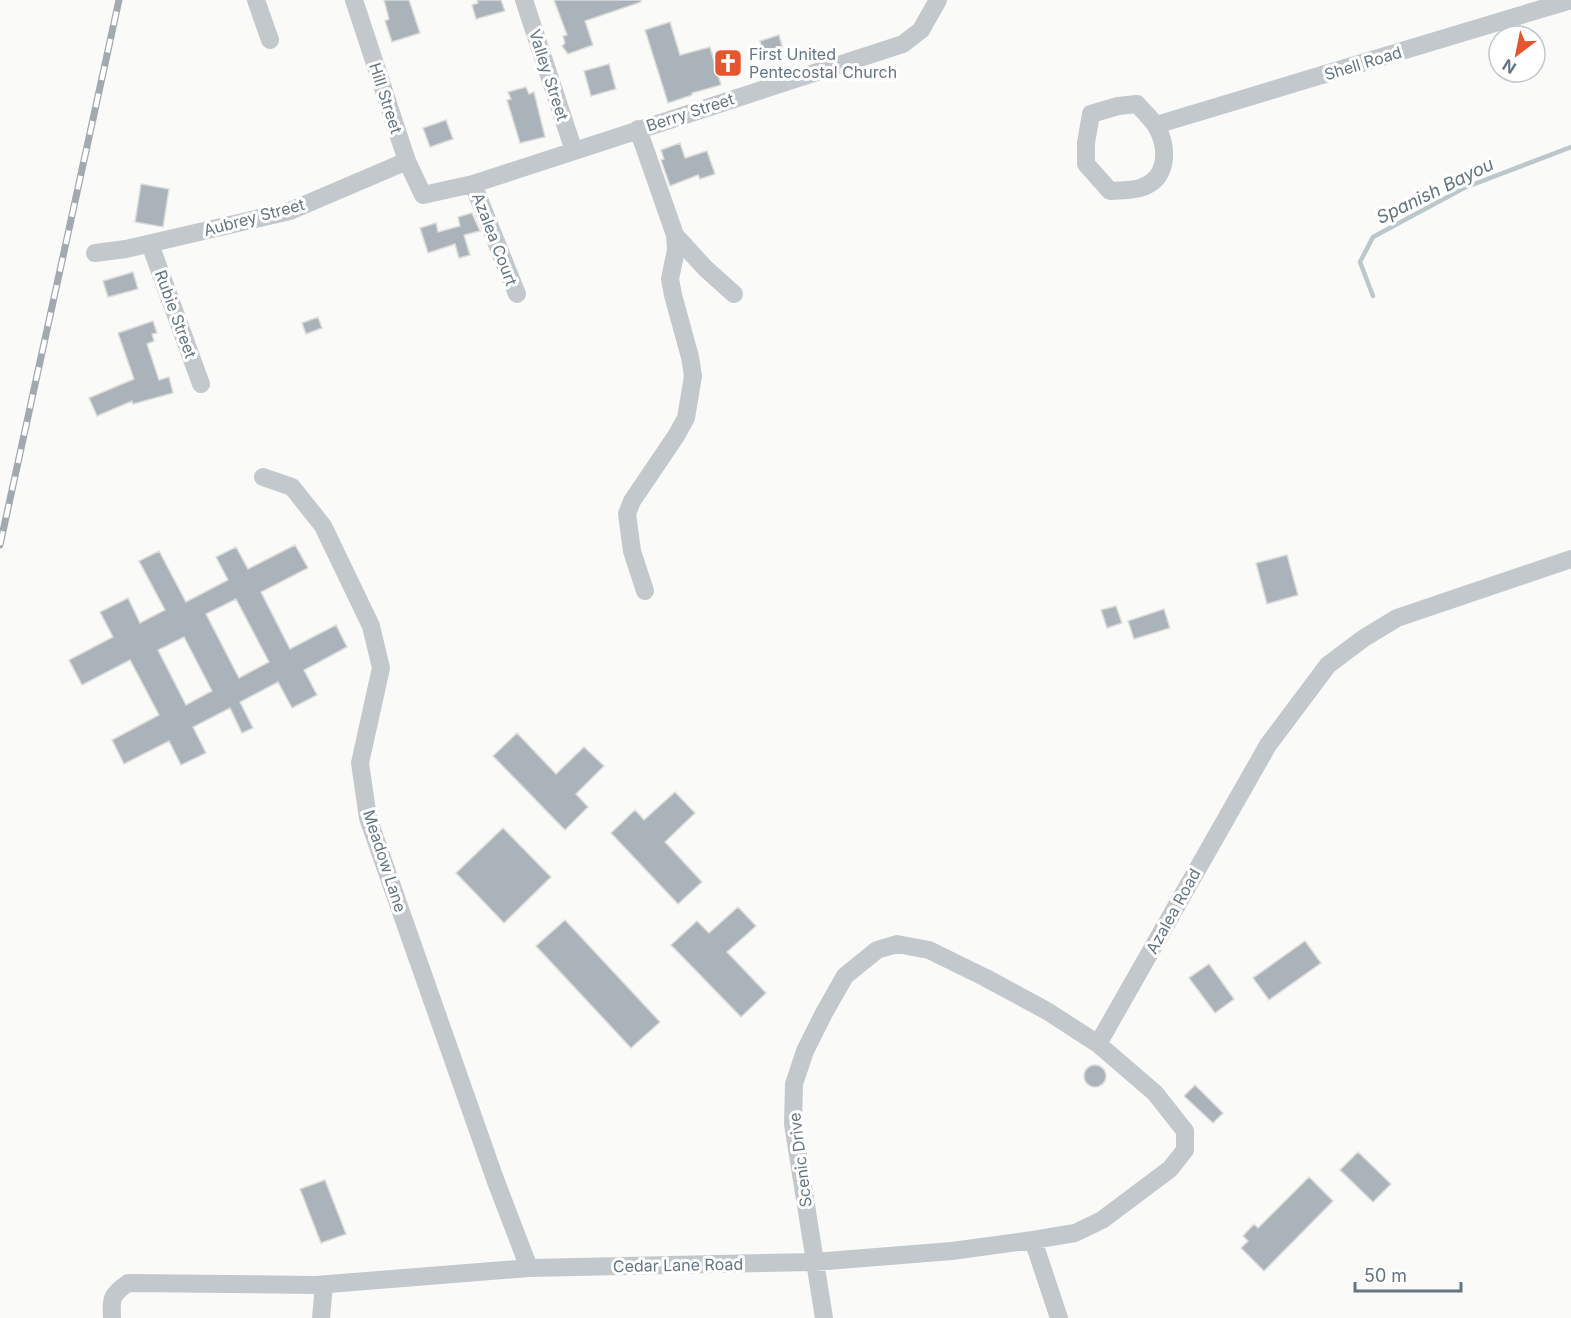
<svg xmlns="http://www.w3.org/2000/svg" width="1571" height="1318" viewBox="0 0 1571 1318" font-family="Inter,sans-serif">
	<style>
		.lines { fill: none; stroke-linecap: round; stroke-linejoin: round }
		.stream { stroke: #bbc7cb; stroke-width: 4.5 }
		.building { fill: #aab3b9; stroke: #dcdcda; stroke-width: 1.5; fill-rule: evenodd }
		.minor { stroke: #c3c8cc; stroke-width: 18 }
		.rail-casing { stroke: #a2aab0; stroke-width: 7 }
		.rail { stroke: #fff; stroke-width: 4.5; stroke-dasharray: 14; stroke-linecap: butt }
		.labels { text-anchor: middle; stroke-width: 6; stroke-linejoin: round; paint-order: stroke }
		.poi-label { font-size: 16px; fill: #657683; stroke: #fff; text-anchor: start }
		.street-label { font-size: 16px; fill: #657683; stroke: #fff }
		.water-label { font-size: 18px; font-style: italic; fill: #60757c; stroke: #fff }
	</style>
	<rect width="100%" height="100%" fill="#fafaf8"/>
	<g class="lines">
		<path class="stream" d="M1373 296 1360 262 1373 237 1464 188 1571 147"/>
	</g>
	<path class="building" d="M384 0H409L420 33 392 42 385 21 389 19Z
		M477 0H501L505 11 476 19 472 5 478 3Z
		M554 0H641V2L585 21 593 45 568 54 562 46 565 43 563 36 567 35Z
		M670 22 680 55 710 47 721 85 692 93V95L668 103 645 30Z
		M779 35 784 53 765 59 760 41Z
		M609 64 616 89 591 96 584 71Z
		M526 87 529 94 534 92 545 137 520 143 507 100 511 99 508 92Z
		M446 120 453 139 430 147 423 128Z
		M680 143 685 158 707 151 715 174 700 179 698 175 670 186 661 160 664 159 661 150Z
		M141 184 169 189 163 227 135 222Z
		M472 213 480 231 464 235 470 255 459 258 455 244 428 253 420 228 436 223 438 232 460 226 458 217Z
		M133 272 138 289 108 297 103 281Z
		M318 317 322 328 306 334 302 323Z
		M153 321 157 333 152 334 154 341 147 344 159 380 169 377 173 393 133 404 132 401 97 416 89 398 134 379 118 333Z
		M295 545 308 568 261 592 290 649 336 625 347 647 304 670 317 695 292 708 278 682 240 702 253 728 242 733 230 708 193 727 206 753 181 765 169 741 124 764 112 740 159 715 130 660 82 685 69 660 113 637 100 612 128 598 140 623 165 610 139 561 159 551 186 602 228 580 216 557 236 547 248 569ZM236 599 269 662 239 678 206 614ZM184 637 212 691 186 705 158 650Z
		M1287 555 1298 595 1267 604 1256 563Z
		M1116 606 1122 623 1107 628 1101 610Z
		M1164 609 1170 628 1134 639 1128 621Z
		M517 733 556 774 584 747 604 766 576 794 588 807 565 830 493 756Z
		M675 792 695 813 665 842 702 882 678 904 611 833 635 810 644 820Z
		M503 828 551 877 504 923 456 873Z
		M738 907 756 926 727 952 766 993 741 1017 671 945 697 921 709 933Z
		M565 920 660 1022 631 1048 536 946Z
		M1305 941 1321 963 1269 1000 1253 978Z
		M1209 964 1234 999 1215 1013 1189 978Z
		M1084 1076a11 11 0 1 1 22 0a11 11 0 1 1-22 0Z
		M1195 1085 1223 1113 1213 1123 1184 1096Z
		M1358 1152 1391 1184 1373 1202 1340 1170Z
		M1309 1177 1333 1201 1264 1271 1241 1248 1248 1241 1243 1236 1254 1224 1258 1228Z
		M325 1180 346 1234 321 1243 300 1189Z"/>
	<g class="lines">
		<path class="minor" d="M256 0 270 40
			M354 0 407 161 423 195 473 184 903 44 921 30 938 0
			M524 0 574 151
			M1137 104C1143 111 1151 118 1156 126 1168 146 1169 177 1143 187 1134 191 1119 190 1110 191L1086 164V143L1091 114 1118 106Z
			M1156 125 1571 0
			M638 129 675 235 676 250 670 279 673 295 690 357 693 376 686 418 676 436 632 501 627 514 632 551 645 591
			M473 184 517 294
			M675 235 705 268 734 294
			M150 244 201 384
			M95 253 126 249 290 211 407 161
			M263 477 292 487 323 526 371 626 381 668 360 763 368 818 495 1179 529 1268
			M1033 1240 1059 1318
			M112 1318C111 1298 111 1295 128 1283L316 1285 529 1268 814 1262 952 1251 1033 1240 1075 1233 1102 1220 1170 1169 1185 1150V1131L1155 1093 1098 1044 1268 745 1328 665 1364 638 1397 618 1571 559
			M321 1318 324 1285
			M824 1318 793 1124 794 1084 805 1051 824 1013 845 976 877 950 897 944 929 950 986 978 1047 1011 1098 1044"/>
		<g class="rail-casing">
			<path id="rail" d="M0 545 119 0"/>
		</g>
		<use href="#rail" class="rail"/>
	</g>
	<defs>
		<g id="church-square" transform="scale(1.5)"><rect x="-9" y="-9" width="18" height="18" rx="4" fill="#e4572e" stroke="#fff"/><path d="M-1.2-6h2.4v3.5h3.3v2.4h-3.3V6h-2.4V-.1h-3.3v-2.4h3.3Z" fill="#fff"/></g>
	</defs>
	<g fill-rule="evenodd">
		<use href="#church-square" x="728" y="63"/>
	</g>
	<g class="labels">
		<g class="poi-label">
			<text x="749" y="60">First United<tspan x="749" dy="18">Pentecostal Church</tspan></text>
		</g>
		<g class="street-label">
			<text transform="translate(1363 63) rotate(-17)" y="6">Shell Road</text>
			<text transform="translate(549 75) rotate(72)" y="6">Valley Street</text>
			<text transform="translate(386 98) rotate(72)" y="6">Hill Street</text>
			<text transform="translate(690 112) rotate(-18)" y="6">Berry Street</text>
			<text transform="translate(254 217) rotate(-15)" y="6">Aubrey Street</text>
			<text transform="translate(495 239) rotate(69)" y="6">Azalea Court</text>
			<text transform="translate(176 314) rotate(70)" y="6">Rubie Street</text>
			<text transform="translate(385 861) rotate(72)" y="6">Meadow Lane</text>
			<text transform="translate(1173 911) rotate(-61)" y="6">Azalea Road</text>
			<text transform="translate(800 1160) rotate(-97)" y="6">Scenic Drive</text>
			<text transform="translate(678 1265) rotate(-1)" y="6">Cedar Lane Road</text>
		</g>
		<g class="water-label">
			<text transform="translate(1435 191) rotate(-26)" y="6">Spanish Bayou</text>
		</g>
	</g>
	<g transform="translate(1517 54) rotate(212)"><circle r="28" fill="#ffffff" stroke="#c1c8cd" stroke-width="1.5"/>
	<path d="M0-4.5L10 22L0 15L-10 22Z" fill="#e4572e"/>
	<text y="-9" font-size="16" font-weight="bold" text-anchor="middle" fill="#657683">N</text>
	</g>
	<path d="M1355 1282v9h106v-9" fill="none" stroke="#657683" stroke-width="3"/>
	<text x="1364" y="1282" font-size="18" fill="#657683" stroke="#ffffff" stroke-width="4.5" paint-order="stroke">50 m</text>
</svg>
